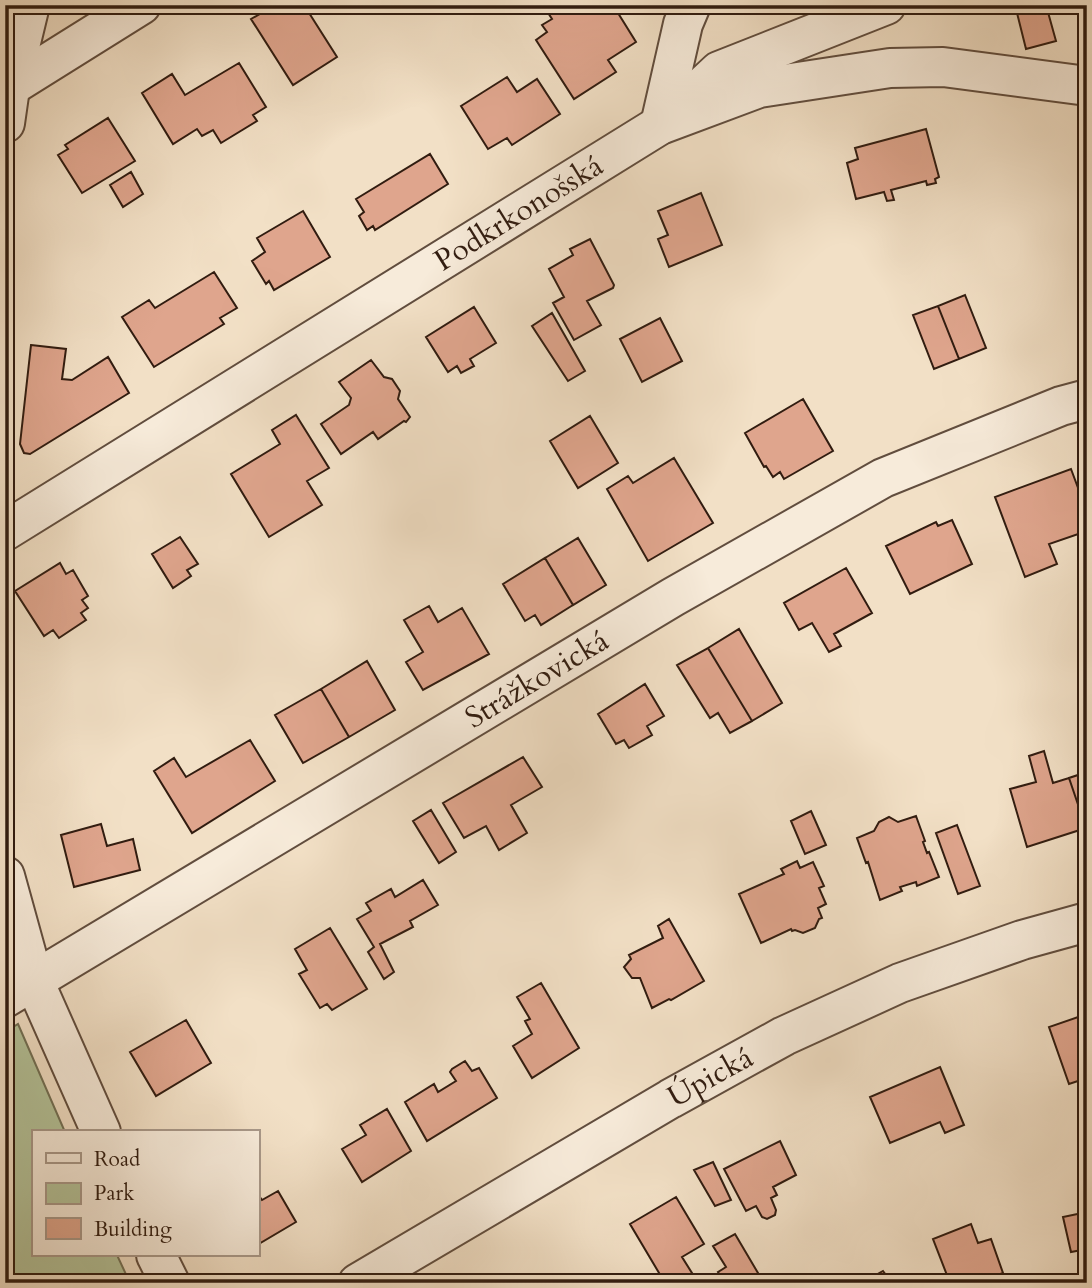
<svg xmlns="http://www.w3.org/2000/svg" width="1092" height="1288" viewBox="0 0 1092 1288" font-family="Cardo,serif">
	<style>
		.green { fill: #b4c39a; stroke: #727055; stroke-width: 2 }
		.building { fill: #dfa58d; stroke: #311c10; stroke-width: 2 }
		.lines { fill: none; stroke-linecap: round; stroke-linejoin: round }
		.minor-casing { stroke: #614d3e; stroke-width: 42 }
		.minor { stroke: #f7ebda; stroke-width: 38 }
		.labels { text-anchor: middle; stroke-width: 5; stroke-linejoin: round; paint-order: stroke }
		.street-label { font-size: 30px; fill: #311c10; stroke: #f7ebda }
	</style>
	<rect width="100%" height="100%" fill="#f2e0c6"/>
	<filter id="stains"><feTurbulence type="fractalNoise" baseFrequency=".00286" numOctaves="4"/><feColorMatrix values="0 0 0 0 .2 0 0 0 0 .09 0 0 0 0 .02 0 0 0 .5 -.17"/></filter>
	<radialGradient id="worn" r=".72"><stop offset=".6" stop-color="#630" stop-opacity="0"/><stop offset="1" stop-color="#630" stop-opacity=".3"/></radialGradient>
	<path class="green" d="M18 1024 65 1132H33V1255H117L130 1283H5V1032Z"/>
	<path class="building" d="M264 5H304L337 57 293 85 251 19 267 10Z
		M543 5H613L636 42 608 60 616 72 574 99 536 40 547 32 542 25 552 19Z
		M1046 5 1056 41 1026 49 1017 13Z
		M239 63 266 107 253 115 257 121 221 143 213 130 202 136 197 129 173 144 142 93 172 74 185 95Z
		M507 77 517 92 537 79 560 114 512 145 507 138 488 149 461 106Z
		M108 118 135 161 82 193 58 155 68 149 65 145Z
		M926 129 939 177 935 179 936 183 927 185 926 181 891 190 894 200 887 201 884 192 856 199 847 163 858 159 855 148Z
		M430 154 448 184 375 230 373 226 367 230 359 216 364 212 356 199Z
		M131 172 143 194 123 207 110 185Z
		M701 193 722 245 669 267 658 239 668 235 658 211Z
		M303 211 330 257 274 290 269 281 266 284 252 261 265 252 257 238Z
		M590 239 614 285 613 288 587 301 601 325 574 340 553 303 564 297 549 269 573 255 570 249Z
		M214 272 237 308 220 318 224 324 154 367 122 317 149 300 155 308Z
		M965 295 986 348 959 359 938 306Z
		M938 306 959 359 934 369 913 315Z
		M474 307 496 343 470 359 474 366 461 373 457 366 448 372 426 337Z
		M552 313 585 371 568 381 532 326Z
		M660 318 682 361 642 382 620 339Z
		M31 345 66 349 62 379 72 380 108 357 129 393 30 454 24 453 20 444Z
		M371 360 384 377 392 379 400 391 398 399 410 417 406 422 404 421 378 439 373 432 341 454 321 424 349 405 351 398 339 382Z
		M803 399 833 451 784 479 780 472 773 477 766 466 764 467 745 433Z
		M296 415 329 468 307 481 322 505 269 537 231 474 280 444 272 430Z
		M590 416 618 463 578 488 550 441Z
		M674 458 713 523 648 561 607 489 628 476 633 483Z
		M1071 469 1087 512V531L1049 544 1057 564 1025 577 995 497Z
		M952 520 972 564 910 594 886 546 936 522 938 526Z
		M180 537 198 564 187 570 191 576 173 588 152 554Z
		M578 538 606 585 573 605 545 558Z
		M545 558 573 605 541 625 535 615 525 621 503 584Z
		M60 563 66 574 73 570 88 596 82 600 88 608 81 613 86 620 59 638 53 630 44 636 15 591Z
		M846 568 872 613 834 634 841 646 829 652 812 623 799 630 784 603Z
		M429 606 438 622 462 608 489 654 423 690 406 662 423 652 404 620Z
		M739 629 782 703 752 721 708 648Z
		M708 648 752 721 730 733 718 713 710 718 677 665Z
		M367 661 395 710 349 737 321 689Z
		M645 684 664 716 647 726 652 735 629 748 624 740 616 744 598 714Z
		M321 689 349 737 303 763 275 715Z
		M250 740 275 781 192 833 154 771 174 758 186 777Z
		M1044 751 1053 783 1069 778 1086 828 1027 847 1010 789 1036 782 1029 756Z
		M523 757 542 787 511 805 527 833 499 850 486 826 464 838 443 803Z
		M1087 772V828H1086L1069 778Z
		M431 810 456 852 439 863 413 821Z
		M811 811 826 845 805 854 791 821Z
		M916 816 925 841 923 842 927 853 929 852 939 877 917 886 916 882 900 887 902 891 880 900 868 862 866 863 857 838 874 831 879 822 889 817 898 822Z
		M101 824 107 846 133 839 140 870 74 887 61 835Z
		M957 825 980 886 958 894 936 833Z
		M797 861 800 868 813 862 824 886 819 888 826 904 818 908 822 918 819 919 815 928 803 933 795 930 792 931 791 929 761 943 739 894 784 874 781 869Z
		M423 880 438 905 410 921 413 927 380 944 394 972 384 979 368 952 374 947 357 919 371 911 366 903 391 889 395 897Z
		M669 919 704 981 671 1000 669 999 652 1008 640 978H632L624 967 631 959 629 955 663 938 658 926Z
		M330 928 367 989 332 1010 327 1004 320 1008 299 974 307 970 295 949Z
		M541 983 579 1048 532 1078 513 1046 532 1034 525 1021 530 1019 517 997Z
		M1087 1014V1078L1069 1084 1049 1027Z
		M186 1020 211 1063 156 1096 130 1052Z
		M465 1061 472 1071 479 1068 497 1098 427 1141 405 1102 434 1084 438 1092 456 1081 450 1072 452 1069Z
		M940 1067 964 1125 945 1133 940 1122 890 1143 870 1097Z
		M387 1109 411 1151 362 1182 342 1149 366 1135 360 1125Z
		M780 1141 796 1175 773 1187 777 1195 771 1198 776 1210 775 1215 767 1219 762 1217 756 1206 746 1211 724 1169Z
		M713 1162 731 1200 715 1206 694 1170Z
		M278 1191 296 1222 257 1245V1193L262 1200Z
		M676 1197 704 1244 682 1257 692 1273 675 1283H665L630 1224Z
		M1087 1212V1249L1071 1252 1063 1217Z
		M971 1224 978 1243 991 1239 1003 1273 977 1283H950L933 1239Z
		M735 1234 758 1273 743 1283H725L718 1272 726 1267 713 1246Z
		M883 1271 892 1283H862Z"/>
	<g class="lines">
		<g class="minor-casing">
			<g id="minor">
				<path d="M5 90 141 5"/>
				<path d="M675 112 719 71 886 5"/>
				<path d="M5 123 10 88 30 5"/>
				<path d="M660 125 683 24 691 5"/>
				<path id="s1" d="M5 531 660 125 759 88 890 68 943 67 1087 86"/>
				<path d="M5 876 34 981 101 1132"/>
				<path id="s2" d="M5 998 673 597 883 478 1061 406 1087 399"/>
				<path d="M156 1255 170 1283"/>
				<path id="s3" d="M358 1283 670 1099 784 1036 900 983 1022 940 1087 922"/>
			</g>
		</g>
		<use href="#minor" class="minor"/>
	</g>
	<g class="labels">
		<g class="street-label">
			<text dy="10" stroke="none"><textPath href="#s1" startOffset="604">Podkrkonošská</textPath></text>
			<text dy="10" stroke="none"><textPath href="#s2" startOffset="620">Strážkovická</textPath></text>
			<text dy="10" stroke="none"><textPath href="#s3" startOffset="408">Úpická</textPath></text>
		</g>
	</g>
	<rect width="1092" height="1288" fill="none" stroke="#f2e0c6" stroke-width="28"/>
	<rect x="7" y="7" width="1078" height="1274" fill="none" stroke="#311c10" stroke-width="3.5"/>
	<rect x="14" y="14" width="1064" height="1260" fill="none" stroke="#311c10" stroke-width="2"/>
	<rect x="32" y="1130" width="228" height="126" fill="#f7ebda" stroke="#a89889" stroke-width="2"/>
	<rect x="46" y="1153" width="35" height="10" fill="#f7ebda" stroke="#a89889" stroke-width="2"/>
	<text x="94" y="1166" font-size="21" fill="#311c10">Road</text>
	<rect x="46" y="1183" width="35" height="21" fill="#b4c39a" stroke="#a89889" stroke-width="2"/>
	<text x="94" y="1200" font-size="21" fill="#311c10">Park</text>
	<rect x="46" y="1218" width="35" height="21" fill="#dfa58d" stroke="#a89889" stroke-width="2"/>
	<text x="94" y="1236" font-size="21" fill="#311c10">Building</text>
	<rect width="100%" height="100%" filter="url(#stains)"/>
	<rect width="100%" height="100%" fill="url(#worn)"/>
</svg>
